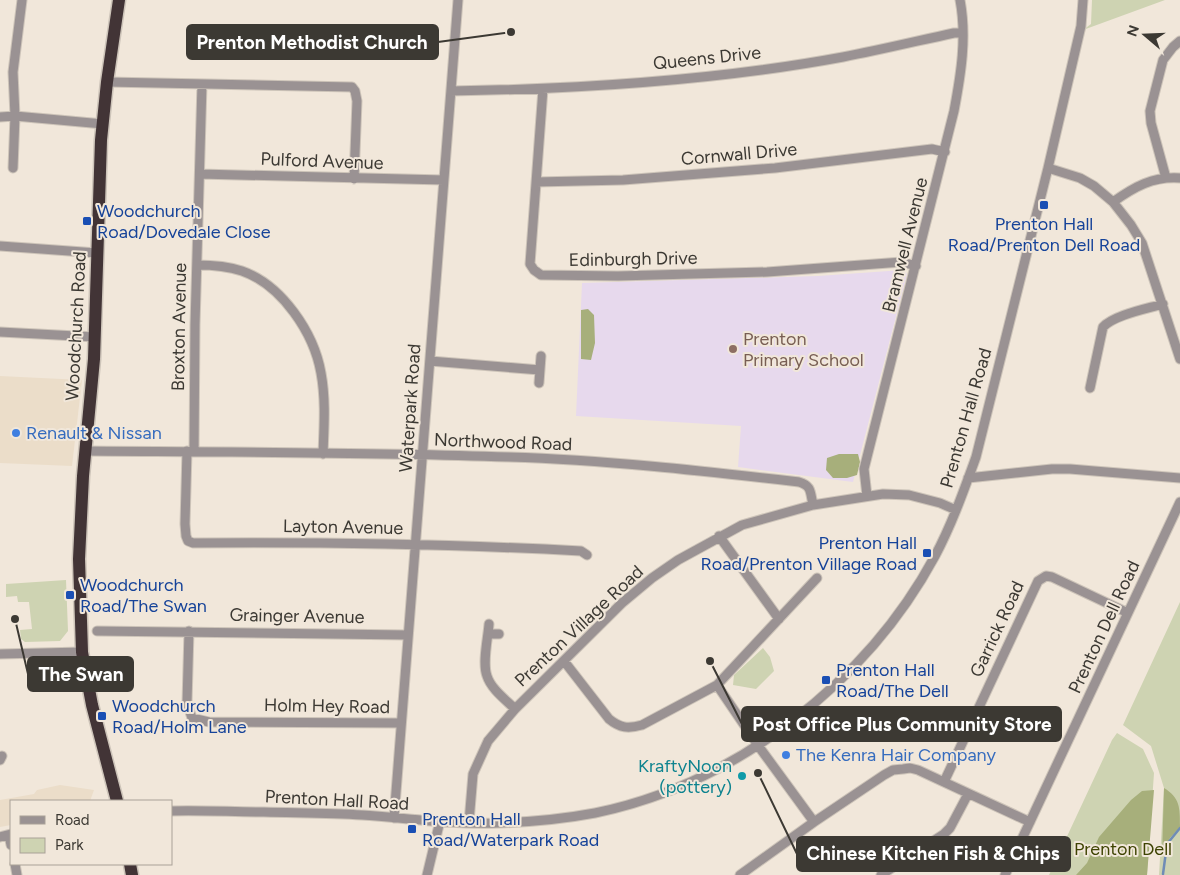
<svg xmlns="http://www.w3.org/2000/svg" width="1180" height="875" viewBox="0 0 1180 875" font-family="Figtree,sans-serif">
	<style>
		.built { fill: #ebddc9 }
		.education { fill: #e7d9ed }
		.green { fill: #ced3b2 }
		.forest { fill: #a7af7b }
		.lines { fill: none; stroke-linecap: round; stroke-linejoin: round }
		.stream { stroke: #6f8cb6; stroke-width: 2.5 }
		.minor-casing { stroke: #cdc4b9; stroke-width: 11 }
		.highway-casing { stroke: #cdc4b9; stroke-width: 15 }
		.minor { stroke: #9a9293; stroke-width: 9 }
		.highway { stroke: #423436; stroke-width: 12 }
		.transit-dot { fill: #1a4fb4; stroke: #f1e7da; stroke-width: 2 }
		.education-dot { fill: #8d6e63; stroke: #f1e7da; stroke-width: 2 }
		.shop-dot { fill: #3f7fe0; stroke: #f1e7da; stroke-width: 2 }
		.culture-dot { fill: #0f9aa8; stroke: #f1e7da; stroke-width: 2 }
		.labels { text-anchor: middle; stroke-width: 4; stroke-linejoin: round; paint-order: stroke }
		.street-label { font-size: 18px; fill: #3c3933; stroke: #f1e7da }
		.transit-label { font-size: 18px; fill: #164399; stroke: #f1e7da; text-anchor: start }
		.education-label { font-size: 18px; fill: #785e54; stroke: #f1e7da; text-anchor: start }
		.shop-label { font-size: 18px; fill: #366cbe; stroke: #f1e7da; text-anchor: start }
		.culture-label { font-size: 18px; fill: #0d838f; stroke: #f1e7da; text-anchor: end }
		.park-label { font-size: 18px; fill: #3e4302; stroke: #f1e7da }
		.leader { fill: none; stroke: #3c3933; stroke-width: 2 }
		.callout-dot { fill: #3c3933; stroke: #f1e7da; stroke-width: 2 }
		.callout { fill: #3c3933; stroke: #3c3933; stroke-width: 2 }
		.callout-label { font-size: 19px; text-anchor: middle; font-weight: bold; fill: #fff }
	</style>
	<rect width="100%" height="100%" fill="#f1e7da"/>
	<path class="built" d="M0 376 82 380 72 466 0 463Z
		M60 785 94 790 90 801H11V825L0 827V800L34 794 37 790Z"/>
	<path class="education" d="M903 270 907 274 853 482 738 467 741 426 576 416 582 283 818 276Z"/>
	<path class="green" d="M1092 0H1165L1083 30 1091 24Z
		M66 580 68 631 60 641 25 642 21 639 20 630 32 629 29 602H18L17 596 6 597V584Z
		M1180 602V875H1159L1164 788 1151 746 1123 725Z
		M763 648 770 657 774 671 756 689 733 685 734 675Z
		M1117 733 1143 749 1154 773 1147 875H1049L1112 740Z"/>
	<path class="forest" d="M588 309 594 315 595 343 591 360 581 359V310Z
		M839 454H858L860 462 857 475 847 478H833L826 470 827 458Z
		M1164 788C1180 798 1180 807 1180 827L1170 838 1162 855Z
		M1154 790 1147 875H1076L1087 863 1099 837 1131 800 1142 791Z"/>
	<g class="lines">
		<path class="stream" d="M1163 874 1167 844 1180 828"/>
		<g class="minor-casing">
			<path id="minor" d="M107 82 352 87 355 91 357 101 354 179
				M543 89 530 264 534 270 541 275 618 276 767 272 902 262 916 266
				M451 91C582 89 714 81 843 57 880 50 917 41 954 33H963
				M0 117 15 116 103 124
				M13 168 15 116 13 72 22 0
				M1048 168 1080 178 1094 186 1113 202 1131 225 1142 243 1180 359
				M200 174 444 180
				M1166 178 1151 123 1150 111 1163 60 1173 47 1180 41
				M536 182 623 180 775 168 932 149 945 152
				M1113 202C1134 187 1153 176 1180 178
				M0 246 97 253
				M197 265C212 265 227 266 242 271 282 285 314 333 321 373 326 400 324 427 323 454
				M0 332 95 337
				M430 361 540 370
				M539 383 541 356
				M1090 388 1103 327C1114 315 1146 309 1163 304
				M86 451C227 452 368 452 509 457 606 460 702 471 799 482 812 486 810 492 813 505
				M187 451 185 524 186 536 188 541 193 543C322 542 452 544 581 551L587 555
				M194 451 195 325 202 84
				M968 478 1052 469H1070L1180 478
				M867 496 864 469 954 111C961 74 967 37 960 0
				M719 536 779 619
				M489 624C488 638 482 663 487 676 491 689 506 700 515 709
				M97 631 408 635
				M189 631 187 703 192 718 209 722 400 723
				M488 634H499
				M0 654 82 652
				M564 661 609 719C620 728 628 729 642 725L717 685 817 578
				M717 685 757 744 814 822
				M0 760 2 756
				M944 782 1038 581 1046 576 1052 577 1128 613
				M171 811C202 810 233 812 264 812 296 813 329 813 362 815 407 818 453 825 498 823 530 822 563 819 595 813 736 784 867 682 935 556 952 524 964 490 976 457L1048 168 1081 26 1083 0
				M394 818 458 0
				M469 822 473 774 488 741 515 709 622 603 652 578 678 560 742 525 813 505 883 494 909 495 940 503 956 510
				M9 835 11 845
				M0 837 11 834
				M15 864 17 875
				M427 875 440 821
				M740 875 814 822 884 775 893 770 903 769 910 768 918 770 1030 822
				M881 875 944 834 950 828 968 794
				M1005 875 1180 502"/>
		</g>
		<g class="highway-casing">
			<path id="highway" d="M117 801 92 705 82 652 79 559 83 476 94 359 101 140 107 82 119 0
				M130 864 132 875"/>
		</g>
		<use href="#minor" class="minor"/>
		<use href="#highway" class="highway"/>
	</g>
	<g class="transit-dot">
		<rect x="1039" y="200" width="10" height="10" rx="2.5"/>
		<rect x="82" y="216" width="10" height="10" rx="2.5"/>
		<rect x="922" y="548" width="10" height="10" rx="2.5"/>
		<rect x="65" y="590" width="10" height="10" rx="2.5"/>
		<rect x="821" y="675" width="10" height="10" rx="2.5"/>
		<rect x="97" y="711" width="10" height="10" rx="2.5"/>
		<rect x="407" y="824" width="10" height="10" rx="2.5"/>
	</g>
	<circle class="education-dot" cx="733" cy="349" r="5"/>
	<g class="shop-dot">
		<circle cx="16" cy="433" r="5"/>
		<circle cx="786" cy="755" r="5"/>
	</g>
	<circle class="culture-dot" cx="742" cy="776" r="5"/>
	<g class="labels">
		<g class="street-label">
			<text transform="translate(707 58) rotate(-6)" y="6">Queens Drive</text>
			<text transform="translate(739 154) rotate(-5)" y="6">Cornwall Drive</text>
			<text transform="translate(322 161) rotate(2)" y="6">Pulford Avenue</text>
			<text transform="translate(905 245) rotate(-76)" y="6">Bramwell Avenue</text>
			<text transform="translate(633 259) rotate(-1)" y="6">Edinburgh Drive</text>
			<text transform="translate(76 326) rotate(-87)" y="6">Woodchurch Road</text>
			<text transform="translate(179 327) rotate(-89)" y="6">Broxton Avenue</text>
			<text transform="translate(410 408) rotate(-86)" y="6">Waterpark Road</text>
			<text transform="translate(966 418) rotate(-74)" y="6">Prenton Hall Road</text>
			<text transform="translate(503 442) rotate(2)" y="6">Northwood Road</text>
			<text transform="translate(343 527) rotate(1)" y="6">Layton Avenue</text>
			<text transform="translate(297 616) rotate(1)" y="6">Grainger Avenue</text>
			<text transform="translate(579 626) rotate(-43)" y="6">Prenton Village Road</text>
			<text transform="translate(1104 627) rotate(-65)" y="6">Prenton Dell Road</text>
			<text transform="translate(997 629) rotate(-65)" y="6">Garrick Road</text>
			<text transform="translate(327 706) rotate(1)" y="6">Holm Hey Road</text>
			<text transform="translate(337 800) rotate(3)" y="6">Prenton Hall Road</text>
		</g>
		<g class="transit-label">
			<text x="97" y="217">Woodchurch<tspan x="97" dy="21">Road/Dovedale Close</tspan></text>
			<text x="1044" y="230" text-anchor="middle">Prenton Hall<tspan x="1044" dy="21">Road/Prenton Dell Road</tspan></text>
			<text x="917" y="549" text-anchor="end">Prenton Hall<tspan x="917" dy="21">Road/Prenton Village Road</tspan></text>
			<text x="80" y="591">Woodchurch<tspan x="80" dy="21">Road/The Swan</tspan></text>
			<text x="836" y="676">Prenton Hall<tspan x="836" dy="21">Road/The Dell</tspan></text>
			<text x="112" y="712">Woodchurch<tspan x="112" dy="21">Road/Holm Lane</tspan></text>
			<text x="422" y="825">Prenton Hall<tspan x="422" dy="21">Road/Waterpark Road</tspan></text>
		</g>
		<g class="education-label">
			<text x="743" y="345">Prenton<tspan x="743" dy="21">Primary School</tspan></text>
		</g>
		<g class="shop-label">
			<text x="26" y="439">Renault &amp; Nissan</text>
			<text x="796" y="761">The Kenra Hair Company</text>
		</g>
		<g class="culture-label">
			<text x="732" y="772">KraftyNoon<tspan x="732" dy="21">(pottery)</tspan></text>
		</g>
		<g class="park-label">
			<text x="1123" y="855">Prenton Dell</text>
		</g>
	</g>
	<path class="leader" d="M511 32L438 42M15 619L28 674M710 661L742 724M758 773L797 854"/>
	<g class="callout-dot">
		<circle cx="511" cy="32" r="5"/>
		<circle cx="15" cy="619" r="5"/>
		<circle cx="710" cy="661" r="5"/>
		<circle cx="758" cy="773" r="5"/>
	</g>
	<g class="callout">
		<rect x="187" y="25" width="251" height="34" rx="5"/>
		<rect x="28" y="657" width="105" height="34" rx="5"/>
		<rect x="742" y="707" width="319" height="34" rx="5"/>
		<rect x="797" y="837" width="273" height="34" rx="5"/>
	</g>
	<g class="callout-label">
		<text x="312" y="49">Prenton Methodist Church</text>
		<text x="81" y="681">The Swan</text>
		<text x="902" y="731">Post Office Plus Community Store</text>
		<text x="933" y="860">Chinese Kitchen Fish &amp; Chips</text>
	</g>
	<rect x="10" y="800" width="162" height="65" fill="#f1e7da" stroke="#a9a197"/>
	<rect x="20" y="816" width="25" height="8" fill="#9a9293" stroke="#a9a197"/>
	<text x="55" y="825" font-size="15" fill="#3c3933">Road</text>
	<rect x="20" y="838" width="25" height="15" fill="#ced3b2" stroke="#a9a197"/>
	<text x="55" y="850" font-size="15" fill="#3c3933">Park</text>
	<g transform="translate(1145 35) rotate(289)" stroke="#f1e7da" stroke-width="4" paint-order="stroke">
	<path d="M0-4L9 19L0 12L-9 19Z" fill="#3c3933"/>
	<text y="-8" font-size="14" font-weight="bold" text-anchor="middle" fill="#3c3933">N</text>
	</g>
</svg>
